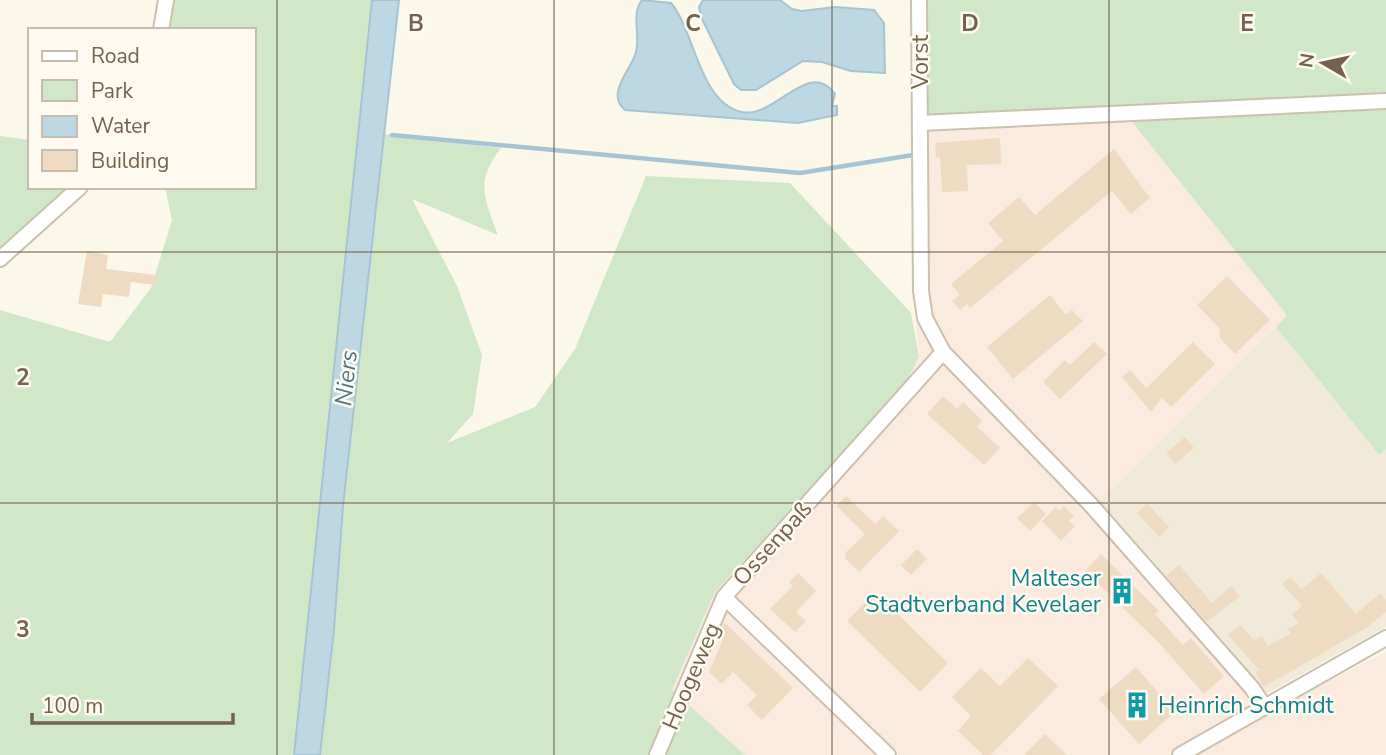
<svg xmlns="http://www.w3.org/2000/svg" width="1386" height="755" viewBox="0 0 1386 755" font-family="'Nunito Sans',sans-serif">
	<style>
		.residential { fill: #f2ead8 }
		.commercial { fill: #faebde }
		.green { fill: #d0e8c8 }
		.water { fill: #bed8e3; stroke: #a5c5d4; stroke-width: 2 }
		.lines { fill: none; stroke-linecap: round; stroke-linejoin: round }
		.stream { stroke: #a5c5d4; stroke-width: 4.5 }
		.building { fill: #eedbc2 }
		.minor-casing { stroke: #ccc1af; stroke-width: 18 }
		.minor { stroke: #fff; stroke-width: 14 }
		.grid { fill: none; stroke: #73624e; stroke-width: 2; stroke-opacity: 0.55 }
		.labels { text-anchor: middle; stroke-width: 5; stroke-linejoin: round; paint-order: stroke }
		.street-label { font-size: 23px; fill: #73624e; stroke: #fefaef }
		.culture-label { font-size: 23px; fill: #0d838f; stroke: #fefaef; text-anchor: end }
		.water-label { font-size: 24px; font-style: italic; fill: #4c778b; stroke: #fefaef }
		.grid-label { font-size: 23px; text-anchor: middle; font-weight: bold; fill: #73624e; stroke: #fefaef; stroke-width: 5; stroke-linejoin: round; paint-order: stroke }
	</style>
	<rect width="100%" height="100%" fill="#fbf7e9"/>
	<path class="residential" d="M1276 327 1378 454 1386 449V627L1264 695 1097 504Z"/>
	<path class="commercial" d="M1128 117 1288 315 1087 514 1197 634 1264 714 1386 652V755H899L891 747 883 755H745L671 691 715 592 835 461 895 404 919 357 916 327 925 250 927 132 931 129Z"/>
	<path class="green" d="M166 0H372L294 755H0V310L110 342 151 288 172 220 165 187H254V30H160Z
		M922 0H1386V97L934 118 924 108Z
		M1386 105V449L1379 455 1276 327 1287 315 1128 117Z
		M385 134 501 148C475 181 484 198 498 235L412 199 457 286 482 355 473 414 447 443 535 407 575 349 646 176 790 183 911 313 919 357 895 404 835 461 715 592 672 690 745 755H320L334 629 343 506Z
		M0 136 30 140V187H80L0 259Z"/>
	<path class="water" d="M372 0H399L343 506 334 629 320 755H294Z
		M642 0 671 3C695 31 699 103 742 112 775 119 809 57 835 94L832 106H837V115L798 123 625 110C606 95 629 72 635 55 642 37 630 15 642 0Z
		M703 0H780L792 9 802 11 835 7 874 10 884 23 885 73 851 71 822 62 803 61 756 90H741L734 84 701 17 699 7Z"/>
	<g class="lines">
		<path class="stream" d="M392 135 800 173 913 155"/>
	</g>
	<path class="building" d="M1000 138 1001 164 967 165 968 191 942 192 940 157 936 158 935 143Z
		M1114 149 1150 198 1131 214 1112 191 970 308 967 304 960 310 952 301 960 295 951 284 1003 241 988 223 1019 197 1035 215Z
		M87 251 108 255 106 269 156 275 155 285 131 282 129 297 103 294 101 307 78 304Z
		M1227 276 1270 320 1235 354 1220 338 1219 328 1197 305Z
		M1050 295 1066 315 1072 310 1083 321 1013 379 987 347Z
		M1094 342 1107 354 1060 399 1043 382 1065 360 1070 365Z
		M1193 342 1215 364 1171 407 1162 398 1151 412 1122 377 1130 370 1146 388Z
		M943 396 957 409 963 402 982 420 977 427 1000 448 984 465 927 414Z
		M1185 437 1194 448 1175 464 1166 453Z
		M846 496 875 524 883 516 899 531 859 572 846 559 845 553 865 534 836 506Z
		M1034 502 1046 514 1030 531 1017 518Z
		M1147 504 1169 527 1159 537 1137 513Z
		M1064 506 1074 516 1069 521 1075 526 1061 541 1042 521 1056 507 1059 511Z
		M917 549 927 559 911 575 901 565Z
		M1101 554 1159 611 1155 614 1183 645 1191 638 1224 676 1204 694 1159 643 1085 571Z
		M1179 565 1212 603 1231 586 1240 596 1207 622 1166 576Z
		M798 573 816 591 796 612 806 621 795 632 770 609 793 586 789 582Z
		M1321 573 1356 614 1380 593 1386 600V612L1366 628 1264 687 1255 672 1259 670 1228 635 1240 625 1254 640 1262 636 1268 646 1291 633 1287 629 1299 623 1292 615 1302 606 1282 584 1290 577 1302 589Z
		M875 592 948 663 920 692 847 621Z
		M724 622 793 688 762 720 747 705 757 695 733 672 722 684 709 672 723 639 718 636Z
		M1028 658 1058 686 991 755H983L958 731 971 716 952 697 981 668 1000 686Z
		M1136 667 1175 712 1139 744 1099 699Z
		M1045 734 1067 755H1024Z"/>
	<g class="lines">
		<g class="minor-casing">
			<path id="minor" d="M919 0 921 291 925 318 943 352 1091 505 1252 688 1264 706
				M161 30 166 0
				M920 123 1386 101
				M0 259 80 187
				M657 755 724 597
				M888 755 724 597 943 352
				M1180 755 1386 638"/>
		</g>
		<use href="#minor" class="minor"/>
	</g>
	<path class="grid" d="M277 0V755M554 0V755M832 0V755M1109 0V755M0 252H1386M0 503H1386"/>
	<defs>
		<g id="building-bare" transform="scale(2.1)"><path d="M-4-6H4V6H1V3H-1V6H-4ZM-2.5-4.3h1.7v1.8h-1.7ZM.8-4.3h1.7v1.8H.8ZM-2.5-1h1.7V.8h-1.7ZM.8-1h1.7V.8H.8Z" fill="#0f9aa8" stroke="#fefaef" stroke-width="2.5" paint-order="stroke"/></g>
	</defs>
	<g fill-rule="evenodd">
		<use href="#building-bare" x="1122" y="591"/>
		<use href="#building-bare" x="1137" y="705"/>
	</g>
	<g class="labels">
		<g class="street-label">
			<text transform="translate(920 62) rotate(-90)" y="8">Vorst</text>
			<text transform="translate(772 543) rotate(-48)" y="8">Ossenpaß</text>
			<text transform="translate(691 676) rotate(-67)" y="8">Hoogeweg</text>
		</g>
		<g class="culture-label">
			<text x="1101" y="586">Malteser<tspan x="1101" dy="26">Stadtverband Kevelaer</tspan></text>
			<text x="1158" y="713" text-anchor="start">Heinrich Schmidt</text>
		</g>
		<g class="water-label">
			<text transform="translate(346 378) rotate(-84)" y="8">Niers</text>
		</g>
	</g>
	<g class="grid-label">
		<text x="416" y="31">B</text>
		<text x="693" y="31">C</text>
		<text x="970" y="31">D</text>
		<text x="1247" y="31">E</text>
		<text x="23" y="385">2</text>
		<text x="23" y="637">3</text>
	</g>
	<rect x="28" y="28" width="228" height="161" fill="#fefaef" stroke="#c6bdaf" stroke-width="2"/>
	<rect x="42" y="51" width="35" height="10" fill="#ffffff" stroke="#c6bdaf" stroke-width="2"/>
	<text x="91" y="63" font-size="21" fill="#73624e">Road</text>
	<rect x="42" y="80" width="35" height="21" fill="#d0e8c8" stroke="#c6bdaf" stroke-width="2"/>
	<text x="91" y="98" font-size="21" fill="#73624e">Park</text>
	<rect x="42" y="116" width="35" height="21" fill="#bed8e3" stroke="#c6bdaf" stroke-width="2"/>
	<text x="91" y="133" font-size="21" fill="#73624e">Water</text>
	<rect x="42" y="150" width="35" height="21" fill="#eedbc2" stroke="#c6bdaf" stroke-width="2"/>
	<text x="91" y="168" font-size="21" fill="#73624e">Building</text>
	<g transform="translate(1323 63) rotate(279)" stroke="#fefaef" stroke-width="5" paint-order="stroke">
	<path d="M0-5L12 26L0 18L-12 26Z" fill="#73624e"/>
	<text y="-10" font-size="19" font-weight="bold" text-anchor="middle" fill="#73624e">N</text>
	</g>
	<path d="M32 713v10h201v-10" fill="none" stroke="#73624e" stroke-width="3.5"/>
	<text x="42" y="713" font-size="21" fill="#73624e" stroke="#fefaef" stroke-width="5" paint-order="stroke">100 m</text>
</svg>
